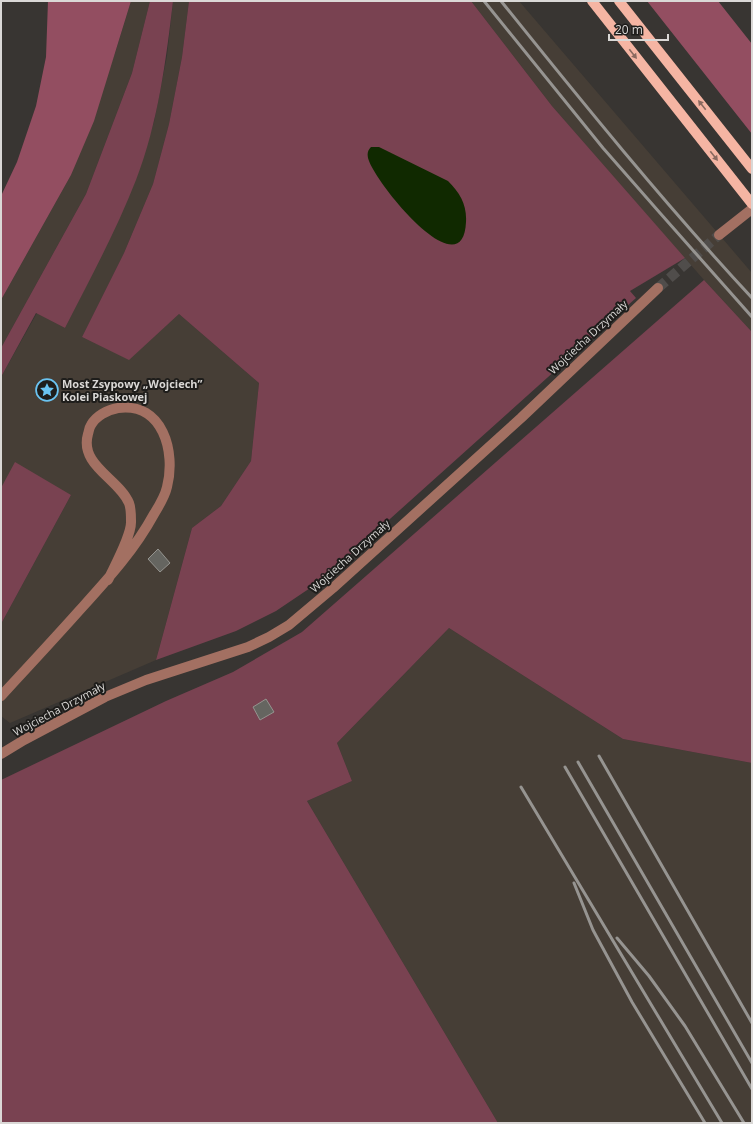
<svg xmlns="http://www.w3.org/2000/svg" width="753" height="1124" viewBox="0 0 753 1124" font-family="'Open Sans',sans-serif">
	<style>
		.built { fill: #463e36 }
		.green { fill: #794251 }
		.forest { fill: #934e61 }
		.water { fill: #102900 }
		.building { fill: #656560; stroke: #95948f }
		.lines { fill: none; stroke-linecap: round; stroke-linejoin: round }
		.minor-tunnel { stroke: #504d4b; stroke-width: 10; stroke-dasharray: 10 5; stroke-linecap: butt }
		.minor { stroke: #a37062; stroke-width: 10 }
		.major { stroke: #f5b5a3; stroke-width: 10 }
		.rail { stroke: #969491; stroke-width: 3 }
		.oneway { fill: #8a695f }
		.labels { text-anchor: middle; stroke-width: 4; stroke-linejoin: round; paint-order: stroke }
		.street-label { font-size: 11px; fill: #dad8d6; stroke: #1e1d1b }
		.poi-label { font-size: 11px; font-weight: bold; fill: #dad8d6; stroke: #1e1d1b; text-anchor: start }
	</style>
	<rect width="100%" height="100%" fill="#383532"/>
	<path class="built" d="M131 1H150L132 73 86 194 1 348V300L71 175 116 50Z
		M173 1H189L182 57 169 124 153 184 124 253 82 337 129 359 179 314 259 383 251 461 221 506 192 528 156 660 10 723 1 716V624L71 495 1 488V377L37 313 65 328 107 244 136 179 154 122 167 56Z
		M471 1H519L752 273V332L704 280 552 106Z
		M449 628 623 739 752 763V1123H498L307 801 352 781 337 743Z"/>
	<path class="green" d="M150 1H173C166 61 158 123 136 180 116 231 90 279 65 328L36 313 1 377V348L86 194 132 73Z
		M189 1H471L552 106 685 258 630 291 636 298 322 580 276 611 236 631 156 660 192 528 221 506 251 461 259 383 179 314 129 360 82 337 124 253 153 184 169 124 182 57Z
		M704 280 752 332V763L623 739 449 628 337 743 352 781 307 801 498 1123H1V780L166 701 233 672 302 632Z
		M15 462 71 495 1 624V488Z"/>
	<path class="forest" d="M48 1H131L94 121 71 175 1 300V196L17 162 36 106 46 57Z
		M647 1H718L752 44V134Z"/>
	<path class="water" d="M371 147H379L448 181C460 193 467 205 466 222 463 291 374 182 368 158 367 153 368 150 371 147Z"/>
	<path class="building" d="M158 549 170 563 160 572 148 559Z
		M266 699 274 712 260 720 253 707Z"/>
	<g class="lines">
		<path class="minor-tunnel" d="M658 288 719 235"/>
		<path class="minor" d="M719 235 752 209
			M1 696C27 668 53 640 78 612 106 581 134 551 154 514 159 506 165 496 167 487 176 452 163 402 118 408 107 410 96 416 91 425 89 428 89 431 88 434 79 465 119 479 129 503 131 508 131 516 131 521 132 535 114 567 108 580
			M1 754 24 740 105 697 146 680 248 647 269 637 289 625 333 588 521 418 658 288"/>
		<path class="major" d="M592 1 752 204
			M619 1 752 169"/>
		<path class="rail" d="M484 1 603 148 660 213 752 317
			M501 1C582 102 664 203 752 298
			M599 756 752 1023
			M578 762 752 1063
			M565 767 752 1089
			M521 787 722 1123
			M574 883 593 930 632 1002 705 1123
			M617 938 649 976 685 1026 744 1123"/>
	</g>
	<defs><path id="oneway-solid" d="M-6-.8H1V-3.2L6.5 0L1 3.2V.8H-6Z"/></defs>
	<g class="oneway">
		<use href="#oneway-solid" transform="translate(633 54) rotate(52)"/>
		<use href="#oneway-solid" transform="translate(702 105) rotate(-128)"/>
		<use href="#oneway-solid" transform="translate(714 156) rotate(52)"/>
	</g>
	<defs>
		<g id="sight-ring" transform="scale(1.15)"><circle r="9.5" fill="#1e1d1b" stroke="#6ac3f1" stroke-width="1.5"/><path d="M0-6L1.8-2.2L6-1.7L2.9 1.2L3.7 5.4L0 3.3L-3.7 5.4L-2.9 1.2L-6-1.7L-1.8-2.2Z" fill="#6ac3f1"/></g>
	</defs>
	<g fill-rule="evenodd">
		<use href="#sight-ring" x="47" y="390"/>
	</g>
	<g class="labels">
		<g class="street-label">
			<text transform="translate(588 337) rotate(-43)" y="4">Wojciecha Drzymały</text>
			<text transform="translate(350 556) rotate(-42)" y="4">Wojciecha Drzymały</text>
			<text transform="translate(59 709) rotate(-28)" y="4">Wojciecha Drzymały</text>
		</g>
		<g class="poi-label">
			<text x="62" y="388">Most Zsypowy „Wojciech”<tspan x="62" dy="13">Kolei Piaskowej</tspan></text>
		</g>
	</g>
	<rect width="753" height="1124" fill="none" stroke="#dad8d6" stroke-width="4"/>
	<path d="M609 34v6h59v-6" fill="none" stroke="#dad8d6" stroke-width="2"/>
	<text x="615" y="34" font-size="12" fill="#dad8d6" stroke="#1e1d1b" stroke-width="3" paint-order="stroke">20 m</text>
</svg>
